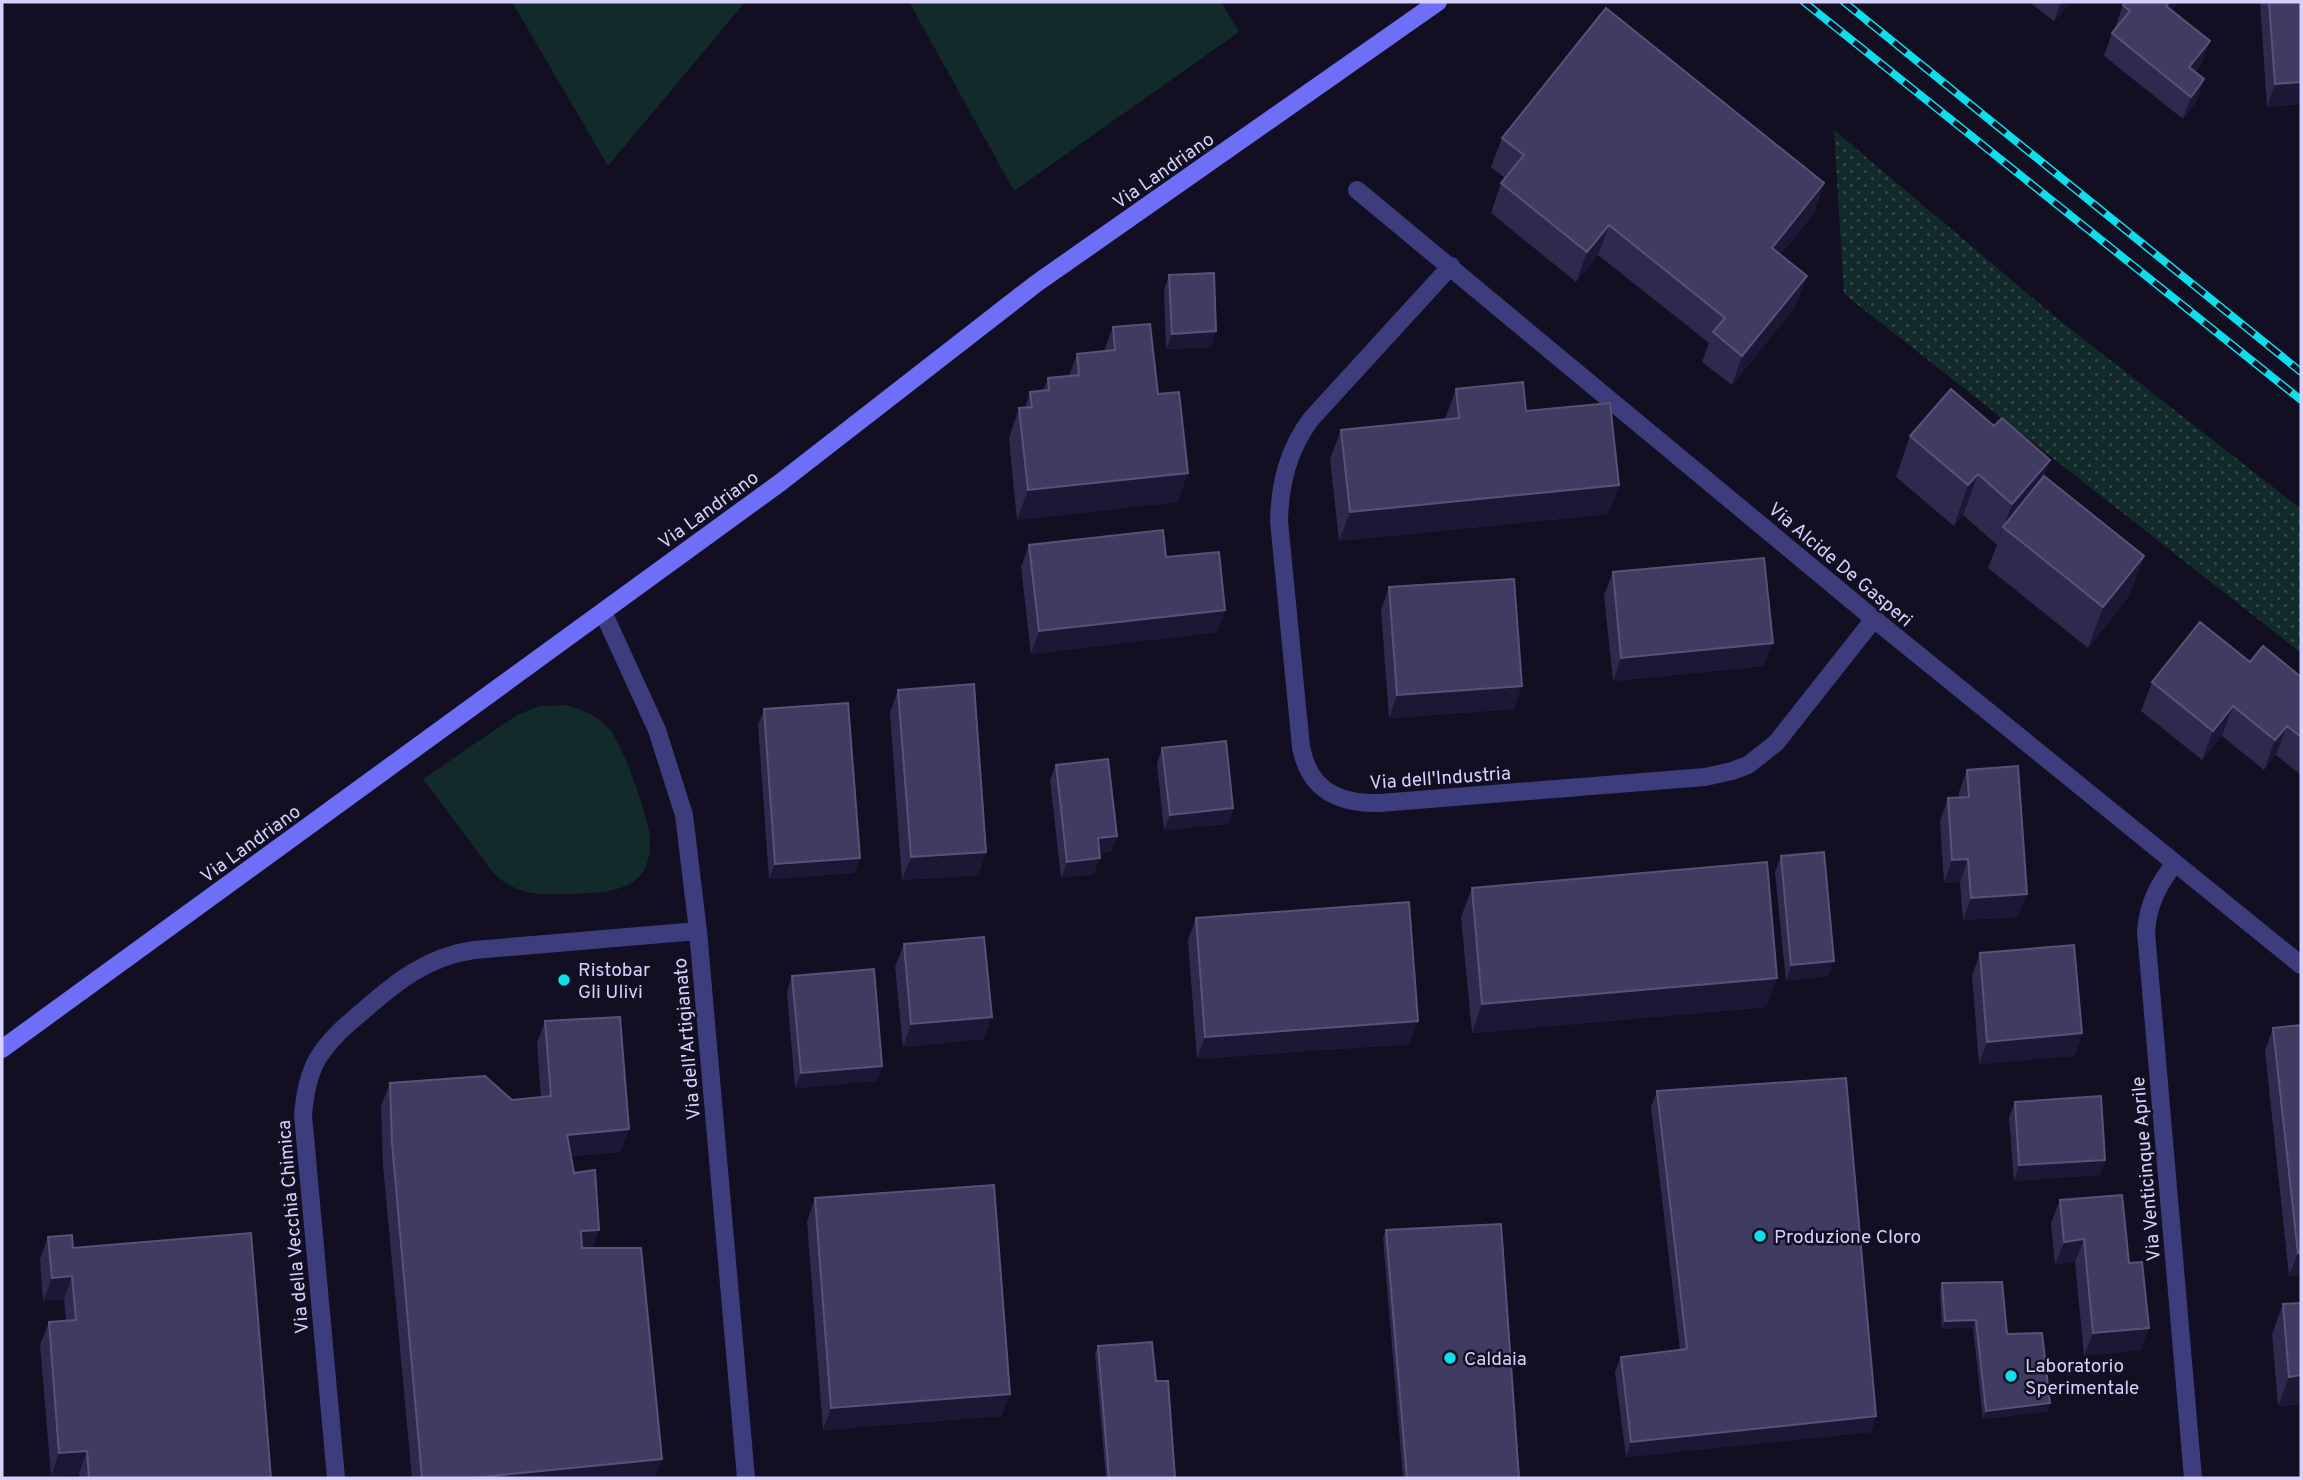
<svg xmlns="http://www.w3.org/2000/svg" width="2303" height="1480" viewBox="0 0 2303 1480" font-family="Overpass,sans-serif">
	<style>
		.green { fill: #122a29 }
		.garden { fill: url(#garden-dots) }
		.lines { fill: none; stroke-linecap: round; stroke-linejoin: round }
		.street { stroke: #3d3c7d; stroke-width: 18 }
		.secondary { stroke: #6e6ff6; stroke-width: 18 }
		.rail-casing { stroke: #0eddec; stroke-width: 8 }
		.rail { stroke: #110f21; stroke-width: 5; stroke-dasharray: 16; stroke-linecap: butt }
		.wall { fill: #2f294e }
		.shaded-wall { fill: #1b1734 }
		.building { fill: #403b61; stroke: #585279; stroke-width: 2 }
		.poi-dot { fill: #0eddec; stroke: #110f21; stroke-width: 2.5 }
		.labels { text-anchor: middle; stroke-width: 5; stroke-linejoin: round; paint-order: stroke }
		.street-label { font-size: 19px; fill: #d5d1fc; stroke: #110f21 }
		.poi-label { font-size: 19px; fill: #d5d1fc; stroke: #110f21; text-anchor: start }
	</style>
	<defs>
		<pattern id="garden-dots" width="8" height="8" patternUnits="userSpaceOnUse" patternTransform="scale(1.75)"><rect width="8" height="8" fill="#122a29"/><path d="M2 2h.1M6 6h.1" fill="none" stroke="#344849" stroke-width="1.8" stroke-linecap="round"/></pattern>
	</defs>
	<rect width="100%" height="100%" fill="#110f21"/>
	<path class="green" d="M512 2H745L608 166Z
		M909 2H1221L1239 32 1014 191Z
		M565 705C584 710 599 716 611 731 623 746 648 816 650 836 651 849 649 866 640 876 623 894 591 893 569 894 539 895 517 895 494 874L423 779 517 715 540 706Z"/>
	<path class="garden" d="M1834 130 2059 320 2301 509V653L1844 294Z"/>
	<g class="lines">
		<path class="street" d="M1357 190 1874 619 2301 965
			M1451 266 1311 419C1288 450 1280 483 1279 521L1301 747C1309 790 1338 804 1380 803L1705 777 1732 771 1748 765 1776 743 1874 619
			M603 612 657 730 684 815 698 931 746 1478
			M2175 863C2158 885 2148 904 2146 932L2193 1478
			M336 1478 303 1115C305 1095 308 1075 318 1058 330 1039 346 1025 363 1011 397 981 429 956 474 950L698 931"/>
		<path class="secondary" d="M2 1049 781 482 1037 283 1438 2"/>
		<g class="rail-casing">
			<path id="rail" d="M1804 2 2301 400
				M1844 2 2301 372"/>
		</g>
		<use href="#rail" class="rail"/>
	</g>
	<path class="wall" d="M2029 2H2070L2054 21Z
		M2126 2H2179L2172 10 2202 64 2195 72 2204 79 2196 102 2183 119 2104 56 2112 33 2116 29 2115 28 2123 5Z
		M2260 2H2301V102L2300 104 2267 107Z
		M1502 138 1824 183 1814 213 1780 255 1796 306 1732 385 1702 362 1709 343 1598 255 1576 282 1491 213 1501 183 1505 178 1491 167Z
		M1169 275 1211 347 1166 349 1164 290Z
		M1113 327 1158 394 1188 473 1177 502 1017 520 1009 438 1019 408H1025L1030 392 1043 391 1048 378 1069 376 1077 354 1104 351Z
		M1456 389 1526 411 1619 485 1608 514 1339 541 1330 459 1341 430 1445 419Z
		M1910 436 2044 477 2144 556 2129 596 2088 648 1988 568 1997 545 1963 515 1954 526 1896 477Z
		M1029 545 1166 557 1225 610 1217 632 1031 654 1021 567Z
		M1613 572 1764 666 1613 681 1604 595Z
		M1389 587 1514 709 1389 718 1381 610Z
		M2250 662 2301 677V775L2276 755 2264 770 2222 736 2202 760 2141 711 2152 682Z
		M898 690 986 852 978 875 902 880 890 712Z
		M764 709 860 858 854 873 769 879 758 725Z
		M1162 748 1233 808 1228 824 1164 830 1157 764Z
		M1056 765 1117 836 1111 851 1099 853 1094 874 1061 878 1050 780Z
		M1967 770 2018 917 1963 920 1960 882 1944 883 1940 821 1948 798 1959 797V792Z
		M1781 856 1829 976 1786 981 1775 872Z
		M1472 888 1767 1007 1472 1033 1461 917Z
		M1196 918 1418 1021 1409 1044 1197 1059 1188 940Z
		M904 944 984 1039 903 1047 895 967Z
		M1980 953 2082 1033 2074 1056 1979 1064 1972 976Z
		M792 976 882 1066 877 1081 795 1088 787 992Z
		M545 1021 629 1129 620 1152 571 1156 592 1248 662 1459 655 1478H412L383 1165 381 1106 390 1083 512 1100 541 1097 537 1043Z
		M2301 1025V1275L2289 1276 2265 1051 2273 1028Z
		M1657 1091 1876 1416 1871 1432 1626 1457 1615 1372 1621 1357 1680 1350 1651 1107Z
		M2015 1102 2105 1160 2100 1175 2014 1181 2009 1117Z
		M815 1198 1002 1416 823 1430 807 1221Z
		M2060 1200 2129 1263 2141 1350 2084 1356 2075 1262 2055 1264 2051 1223Z
		M1386 1230 1519 1478H1403L1383 1238Z
		M48 1237 73 1248 271 1478H79V1474L51 1476 40 1345 49 1322 66 1321 64 1299 43 1301 40 1259Z
		M1942 1283 2007 1334 2050 1403 2047 1411 1983 1419 1973 1327 1942 1329 1940 1291Z
		M2283 1304 2301 1404 2278 1406 2272 1334Z
		M1098 1346 1156 1381 1175 1478H1106L1095 1354Z"/>
	<path class="shaded-wall" d="M2061 2H2070L2054 21Z
		M2169 2H2179L2157 28 2166 6Z
		M2210 41 2202 64 2181 90 2189 67Z
		M2204 79 2196 102 2183 119 2191 97Z
		M2301 80 2300 104 2267 107 2275 84Z
		M1824 183 1814 213 1761 278 1772 248Z
		M1609 225 1598 255 1576 282 1587 252Z
		M1807 276 1796 306 1732 385 1742 356Z
		M1216 331 1211 347 1166 349 1172 334Z
		M2050 460 2035 500 2003 527 1997 545 2012 504Z
		M1188 473 1177 502 1017 520 1028 490Z
		M1978 474 1963 515 1954 526 1968 485Z
		M1619 485 1608 514 1339 541 1350 512Z
		M2144 556 2129 596 2088 648 2103 607Z
		M1225 610 1217 632 1031 654 1039 631Z
		M1773 643 1764 666 1613 681 1621 658Z
		M1522 686 1514 709 1389 718 1397 695Z
		M2233 706 2222 736 2202 760 2213 731Z
		M2287 726 2276 755 2264 770 2275 740Z
		M1233 808 1228 824 1164 830 1170 815Z
		M1117 836 1111 851 1092 853 1098 838Z
		M986 852 978 875 902 880 911 857Z
		M860 858 854 873 769 879 775 864Z
		M1100 858 1094 874 1061 878 1067 862Z
		M1968 859 1960 882 1944 883 1952 860Z
		M2027 894 2018 917 1963 920 1971 898Z
		M1834 961 1829 976 1786 981 1791 965Z
		M1777 978 1767 1007 1472 1033 1482 1004Z
		M992 1017 984 1039 903 1047 911 1024Z
		M1418 1021 1409 1044 1197 1059 1205 1037Z
		M2082 1033 2074 1056 1979 1064 1987 1042Z
		M882 1066 877 1081 795 1088 801 1073Z
		M629 1129 620 1152 559 1157 567 1135Z
		M2105 1160 2100 1175 2014 1181 2019 1165Z
		M599 1230 591 1253 573 1254 581 1231Z
		M2084 1239 2075 1262 2055 1264 2064 1242Z
		M2298 1253H2301V1275L2289 1276Z
		M72 1276 64 1299 43 1301 52 1278Z
		M1976 1320 1973 1327 1942 1329 1945 1321Z
		M2149 1328 2141 1350 2084 1356 2093 1333Z
		M2301 1375V1404L2278 1406 2289 1377Z
		M1010 1394 1002 1416 823 1430 831 1408Z
		M2050 1403 2047 1411 1983 1419 1986 1411Z
		M1876 1416 1871 1432 1626 1457 1631 1442Z
		M87 1451 79 1474 51 1476 59 1453Z
		M662 1459 655 1478H471Z"/>
	<path class="building" d="M2126 2H2169L2166 6 2210 41 2189 67 2204 79 2191 97 2112 33 2130 11 2123 5Z
		M2269 2H2301V82L2275 84Z
		M1606 8 1824 183 1772 248 1807 276 1742 356 1713 332 1725 318 1609 225 1587 252 1501 183 1524 155 1502 138Z
		M1214 273 1216 331 1172 334 1169 275Z
		M1150 324 1158 394 1179 392 1188 473 1028 490 1019 408 1032 407 1030 392 1049 390 1048 378 1079 375 1077 354 1115 350 1113 327Z
		M1523 382 1526 411 1610 403 1619 485 1350 512 1341 430 1459 418 1456 389Z
		M1951 389 1994 426 2002 418 2050 460 2012 504 1978 474 1968 485 1910 436Z
		M2044 476 2144 556 2103 607 2003 527Z
		M1163 530 1166 557 1219 552 1225 610 1039 631 1029 545Z
		M1764 558 1773 643 1621 658 1613 572Z
		M1514 579 1522 686 1397 695 1389 587Z
		M2200 622 2250 662 2263 646 2301 677V737L2287 726 2275 740 2233 706 2213 731 2152 682Z
		M974 684 986 852 911 857 898 690Z
		M848 703 860 858 775 864 764 709Z
		M1226 741 1233 808 1170 815 1162 748Z
		M1108 759 1117 836 1098 838 1100 858 1067 862 1056 765Z
		M2018 766 2027 894 1971 898 1968 859 1952 860 1948 798 1969 797 1967 770Z
		M1824 852 1834 961 1791 965 1781 856Z
		M1767 862 1777 978 1482 1004 1472 888Z
		M1409 902 1418 1021 1205 1037 1196 918Z
		M984 937 992 1017 911 1024 904 944Z
		M2074 945 2082 1033 1987 1042 1980 953Z
		M874 969 882 1066 801 1073 792 976Z
		M620 1017 629 1129 567 1135 574 1173 595 1170 599 1230 581 1231 582 1248H641L662 1459 471 1478H422L392 1143 390 1083 485 1076 512 1100 551 1096 545 1021Z
		M2301 1025V1253H2298L2273 1028Z
		M1846 1078 1876 1416 1631 1442 1621 1357 1687 1349 1657 1091Z
		M2101 1096 2105 1160 2019 1165 2015 1102Z
		M994 1185 1010 1394 831 1408 815 1198Z
		M2122 1195 2129 1263 2142 1262 2149 1328 2093 1333 2084 1239 2064 1242 2060 1200Z
		M1501 1224 1519 1478H1407L1386 1230Z
		M251 1233 271 1478H89L87 1451 59 1453 49 1322 76 1320 72 1276 52 1278 48 1237 72 1235 73 1248Z
		M2002 1282 2007 1334 2042 1333 2050 1403 1986 1411 1976 1320 1945 1321 1942 1283Z
		M2301 1303V1375L2289 1377 2283 1304Z
		M1152 1342 1156 1381H1168L1175 1478H1109L1098 1346Z"/>
	<g class="poi-dot">
		<circle cx="564" cy="980" r="7"/>
		<circle cx="1760" cy="1236" r="7"/>
		<circle cx="1450" cy="1358" r="7"/>
		<circle cx="2011" cy="1376" r="7"/>
	</g>
	<g class="labels">
		<g class="street-label">
			<text transform="translate(1163 170) rotate(-35)" y="7">Via Landriano</text>
			<text transform="translate(708 509) rotate(-36)" y="7">Via Landriano</text>
			<text transform="translate(1841 564) rotate(40)" y="7">Via Alcide De Gasperi</text>
			<text transform="translate(1440 777) rotate(-4)" y="7">Via dell'Industria</text>
			<text transform="translate(250 843) rotate(-36)" y="7">Via Landriano</text>
			<text transform="translate(686 1039) rotate(-95)" y="7">Via dell'Artigianato</text>
			<text transform="translate(2145 1169) rotate(-95)" y="7">Via Venticinque Aprile</text>
			<text transform="translate(292 1227) rotate(-95)" y="7">Via della Vecchia Chimica</text>
		</g>
		<g class="poi-label">
			<text x="578" y="976">Ristobar<tspan x="578" dy="22">Gli Ulivi</tspan></text>
			<text x="1774" y="1243">Produzione Cloro</text>
			<text x="1464" y="1365">Caldaia</text>
			<text x="2025" y="1372">Laboratorio<tspan x="2025" dy="22">Sperimentale</tspan></text>
		</g>
	</g>
	<rect width="2303" height="1480" fill="none" stroke="#d5d1fc" stroke-width="7"/>
</svg>
